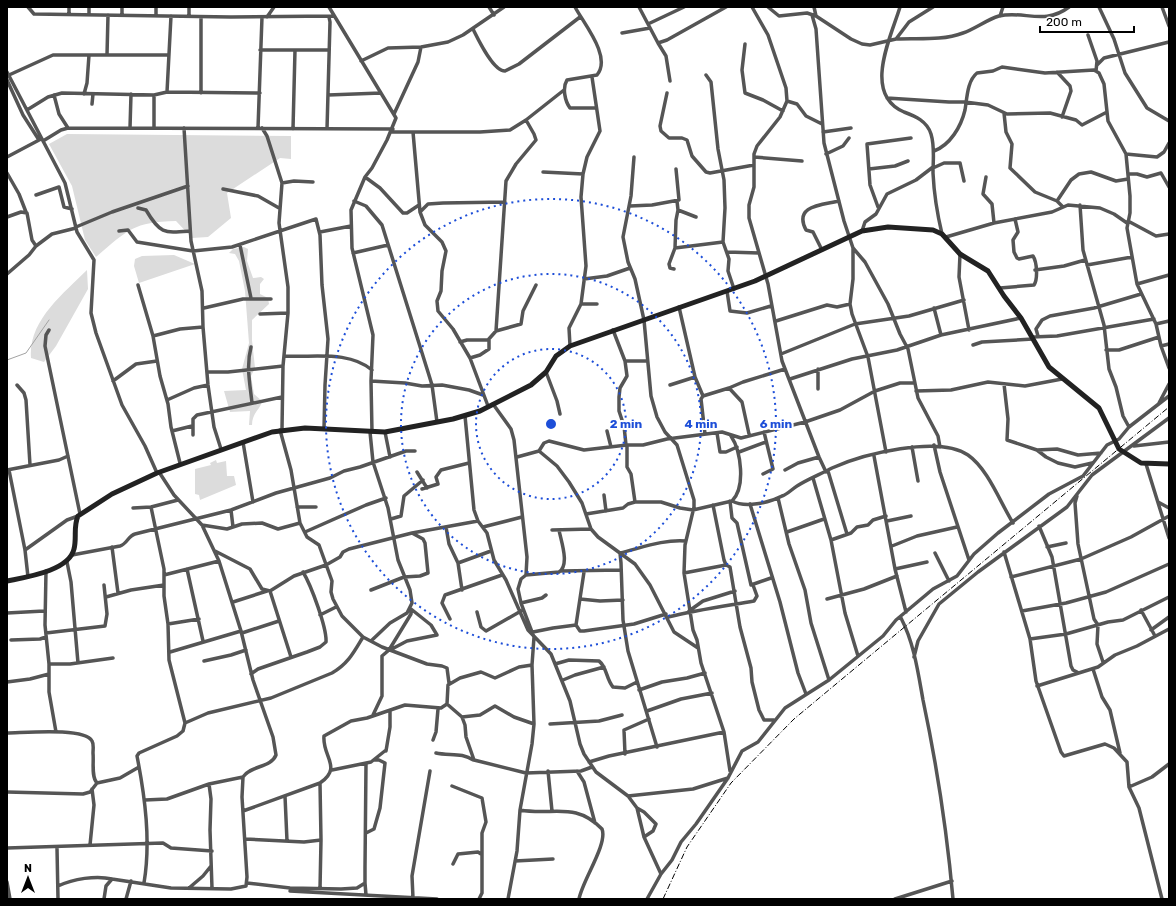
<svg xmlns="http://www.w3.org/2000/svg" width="1176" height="906" viewBox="0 0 1176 906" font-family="Rubik,sans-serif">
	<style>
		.green { fill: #dcdcdc }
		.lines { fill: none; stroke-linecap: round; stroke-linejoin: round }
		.stream { stroke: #a3a3a3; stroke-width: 1 }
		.street { stroke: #555; stroke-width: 3.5 }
		.secondary { stroke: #222; stroke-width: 5 }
		.rail { stroke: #000; stroke-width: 1; stroke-dasharray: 6 2 1 2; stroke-linecap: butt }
		.ring { fill: none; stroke: #1d4ed8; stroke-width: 2; stroke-dasharray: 2 4 }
		.centre { fill: #1d4ed8; stroke: #fff; stroke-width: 2 }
		.ring-label { font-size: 12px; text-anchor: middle; font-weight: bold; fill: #1d4ed8; stroke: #fff; stroke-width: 4; stroke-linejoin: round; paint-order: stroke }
	</style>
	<rect width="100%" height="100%" fill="#fff"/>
	<path class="green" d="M67 134 291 136V159L280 158 227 193 231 218 208 237 192 238 176 221C133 222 128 230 96 257L85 240 72 186 49 144Z
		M244 247 248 249 247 261 253 278 261 277 264 279 260 284V294L268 298 269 304 252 320V340L255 368 251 376 254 394 262 401C260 410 252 413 252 425H249L250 411 230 412 224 391 246 390 242 369 249 343 245 291 239 261 235 254 229 253 233 249Z
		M174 255 195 264 139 283 134 266 135 259 142 256Z
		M87 270 88 289 56 346 44 362 31 358C28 321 63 294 87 270Z
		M216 460 217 463 226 461 227 476H234L236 485 200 500 199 495 195 494V469L211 465 210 463Z"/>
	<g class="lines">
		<path class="stream" d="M7 360 26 353 49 320"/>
		<path class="street" d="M28 7 34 14 231 17 334 16
			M89 7V15
			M122 7V15
			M156 7V15
			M189 7V16
			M329 7 396 118 387 140 372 168 365 177 351 210 352 248 373 335 371 381 372 432
			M489 7 494 15
			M575 7C584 24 612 57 597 75L567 80C562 88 565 101 570 108H596
			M639 7 658 43 667 40 726 7
			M752 7 768 35 786 88 787 101 780 117 757 146 754 154V187L749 205V218L768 284 782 361 819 457 826 472
			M768 7 779 16 807 13 816 16 851 39 862 44 870 45 896 39 909 22 933 7
			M814 7 816 16
			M900 7C891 37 862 94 904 112 915 116 927 121 931 134 935 147 933 160 933 173 934 194 937 213 942 234
			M1099 7 1114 39 1125 73 1147 108 1169 121
			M1162 7 1169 26
			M69 15V7
			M812 15 816 29 824 143 844 221 853 248V279L850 304 852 314 868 357 886 452
			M1000 16 1003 7
			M267 17 274 7
			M648 24 684 7
			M473 29C478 39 493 71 505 71L519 64 580 17
			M622 33 650 28
			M1088 35 1097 61 1096 71
			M896 39C918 38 942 41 963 33 975 29 986 20 999 16 1024 10 1044 26 1069 7
			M658 43 666 56 670 81
			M745 44 742 70 745 93 763 100 783 111
			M260 50H329
			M107 55 108 15
			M361 61 388 48 421 47 448 42 463 35 504 7
			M1097 65 1104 58 1169 42
			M7 72 65 183 77 232 94 260 91 313 96 333 122 405 145 446 157 473
			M1057 72 1070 86 1071 91 1062 117
			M9 75 53 55H169
			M706 75 711 82 718 149 724 180 725 208 723 242 729 259 728 271 734 289
			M7 80 23 115 39 140
			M167 92 260 93
			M201 93V17
			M667 93 660 126 661 131 669 138H682L687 140 692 156 706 172 710 173 754 165
			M84 94 87 83 89 55
			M54 95 59 114 68 128
			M328 95 381 93
			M887 98 949 102H965L988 105 1007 114 1050 113 1076 120 1082 125 1107 112
			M787 101 797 104 806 116 822 124
			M92 104 93 94
			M27 110 48 97 62 93 154 95 167 92 171 16
			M1004 113 1006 132 1012 144 1010 168 1035 192 1057 201 1062 206
			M394 114 418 62 421 47
			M130 128 131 94
			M154 128V95
			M184 128 191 241 202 291 203 327 208 385 214 427 221 449
			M258 128 262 17
			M262 128 267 136 282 183 279 223 288 287V313L283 366 282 429
			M293 129 295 50
			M327 129 330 22 329 17
			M391 132H480L510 130 526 120 564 90
			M413 132 420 212 425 225 442 242 446 251 442 271 441 291 437 301 438 311 453 329 470 358 488 406
			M823 132 851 128
			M43 141 61 130 68 128 393 129
			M934 151C950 145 961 127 965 110 967 99 967 81 977 73L993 71 1002 67 1045 73 1094 70 1099 73 1104 84 1108 121 1126 154 1130 196V213L1127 228 1137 284 1156 324 1161 346 1169 368
			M826 154 843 146 849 138
			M1126 154 1157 157 1164 152 1169 143
			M7 157 41 139
			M634 157 631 196 623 237 628 262 635 279 644 320 651 396 657 417 665 432 677 445 694 500V507L685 545 684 573 693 630 697 640 701 663 724 732 730 771
			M754 157 802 161
			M933 168 944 163H960L964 181
			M869 169 895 166 908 161
			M543 172 583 174
			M7 173 19 194 26 212
			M1128 174H1137L1147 177 1161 173 1169 187
			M365 177 380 188 403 213H407L419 205
			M986 177 983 194 992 204 994 223
			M282 183 294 181 313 182
			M223 189 258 196 279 208
			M36 195 59 187 64 207 72 209
			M354 201 366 206 382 225 428 372 432 385 437 422
			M1057 201 1071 180 1079 174 1091 172 1116 181 1128 179
			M1080 205 1083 250 1104 325 1109 369 1116 387 1123 416 1129 427
			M630 206 652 205 679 200 676 169
			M878 207 870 185 867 144 911 138
			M138 208 146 210C160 234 164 233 190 231
			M678 210 696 217
			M420 212 428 204 443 203 505 202
			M7 217 21 212 27 213 32 240 36 246 52 234 76 228
			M1128 221 1156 236 1169 234
			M76 227 112 212 188 186
			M119 231 128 230 137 242 193 251 232 247 316 219 320 235 322 285 328 339 325 385 324 429
			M862 231 865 222 876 214 887 194 916 180 933 167
			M320 232 351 226
			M946 237 994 223 1052 212 1068 205 1100 208 1114 214 1127 223
			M240 245 251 298
			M675 248 723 242
			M853 248 865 262 888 304 900 334 908 349 918 398 938 436 940 447
			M822 250 813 232 806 230C793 205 823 205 839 201
			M727 252 759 253
			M353 253 388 245
			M960 254 959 277 969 330
			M1087 265 1132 257
			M674 269 670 268 669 264 675 248 676 220 678 210 677 201
			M1035 270 1064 266 1085 260
			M7 274 29 255 36 246
			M584 279 607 276 630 268
			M1137 284 1169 275
			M138 285 153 336 160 376 168 404 171 427 180 463
			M1000 288 1034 285C1038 279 1037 262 1033 256L1019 259 1017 258 1014 252 1013 240 1018 232 1015 219
			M727 291 730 311 747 313 771 306
			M581 304H597
			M204 308 243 299H271
			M934 308 941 335
			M260 314 288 313
			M776 321 827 305 837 307 850 304
			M1156 324 1169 321
			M49 330 46 335 45 346 80 514
			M613 330 625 361 627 376 620 388 619 397V411L624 426 626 445
			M496 331 506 181 516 164 536 140 534 134 526 120
			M153 336 180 329 203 327
			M1038 336 1036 329 1042 320 1050 316 1094 308 1141 294
			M1032 337 1057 336 1154 319
			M460 342 467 340H488L496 331 521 324 523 311 536 285
			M973 345 982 342 1033 339
			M570 346 569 328 581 304 586 266 581 197 583 174 587 157 600 131 592 77
			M1161 346 1169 344
			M251 347C246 366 250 384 252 403
			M1106 350H1119L1159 337
			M781 354 855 324 909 316 964 300
			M284 356C313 358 348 350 372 370
			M470 358 480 355 489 349V339
			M625 361H647
			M207 372H228L283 366
			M546 372 557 401 560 414
			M695 377 703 396
			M790 379 852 359 897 350 941 335 1021 318
			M113 381 136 364 157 361
			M371 381 405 383 422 386 442 385 469 390 483 395
			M1004 384 1008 419 1007 440 1037 450 1057 449 1078 455 1101 453
			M17 385 24 393 26 400 30 465
			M670 385 695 377 679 307
			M729 388 743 382 785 369
			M818 389V369
			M916 391 951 390 988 382 1025 386 1062 379
			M167 400 194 388 208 385
			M1159 403 1169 384
			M493 404 511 429 514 440 527 557 526 575 521 579 518 589 521 603 534 637 532 665 534 724 532 744 520 810 517 851 508 899
			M465 416 474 510 478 521 487 533 494 560 506 580 528 630 551 654 570 701 580 744 584 754 596 772 628 796 637 808 644 837 661 874
			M280 430 291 470 300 523 307 537 319 545 332 581 331 592 333 599 342 616 363 637 382 647 427 664 442 666 447 668 449 683
			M172 431 192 426
			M607 431 611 447
			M370 432 373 462 388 508 398 560 410 590 412 603 407 613 390 623 371 641
			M385 432 390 457
			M717 433 720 452H726L737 447
			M705 434 701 399 703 396 729 388 742 402 749 434
			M193 435V419L197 415 282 397
			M731 436C741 451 746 487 732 501
			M243 442 253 502
			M934 445 940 472 969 560
			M1134 446 1169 442
			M912 447 918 481
			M1037 450 1046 457 1058 463 1075 467 1092 463
			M539 451 544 443 549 441 584 450 627 445
			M739 452 766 442
			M874 456 895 569 906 612
			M517 457 539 451 557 466 569 482 582 503 591 529 598 537 635 564 650 585 674 632 698 648
			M1146 464 1169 538
			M7 470 59 460 68 456
			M9 470 25 550 28 577
			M785 470 798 463 819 457
			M828 471 847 534
			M417 472 427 488
			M763 474 773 469 764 432
			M813 478 831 540 845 613 858 656
			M422 489 438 484 436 477 441 470 469 463
			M604 495 606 511
			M1077 496 1075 503 1078 544 1094 619 1098 625 1097 644 1103 662
			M778 498 789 544 805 590 811 623 829 680
			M730 501 732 518 737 523 751 585 771 578
			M635 502 631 474 627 467V445H643L667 439 722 432 741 438 805 422 840 410 875 391 900 383H913
			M1158 502 1169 508
			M750 504 780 602 798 673 806 694
			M713 505 724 560 726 565 730 567 740 627 751 668 752 682 759 710 764 720H774
			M151 507 164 569V596L168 624 169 660 185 723
			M297 507H316
			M133 508 151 507 178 500
			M231 510 233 527
			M586 514 623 508 628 504 635 502H661L680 508 693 510 732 501C745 508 769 503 782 496 788 494 792 489 797 486 808 479 821 474 832 468 863 454 938 435 968 455 988 469 1000 502 1013 523
			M391 519 401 516 404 496 423 480
			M887 521 911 516
			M202 525 227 529 242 524 262 523 278 529 300 523
			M1039 526 1052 557 1071 666 1073 670 1077 672
			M446 527 449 544 458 563 491 551
			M483 527 522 517
			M552 530 591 529
			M305 532 366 505 386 498
			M787 532 824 519
			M831 540 851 533 857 527 868 525 873 520 886 516
			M892 546 917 536 957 527
			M112 547 118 593
			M1047 547 1066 543
			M25 550 67 520 78 516
			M215 551 250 569 262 589 270 591 294 576 326 565 340 557 343 552 349 549 412 533 478 521
			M1004 552 1030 639 1036 681 1061 752 1064 756 1105 744 1114 748 1127 762 1129 787 1139 808 1162 899
			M935 553 949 581
			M72 555 120 546C127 544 128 536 135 534L231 510 276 493 330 478 344 471 360 467 406 451H415
			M67 562 71 582 78 663
			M458 563 462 590
			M187 569 203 641
			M895 569 927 562
			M46 571 45 625 49 664V692L56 732
			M561 571 621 570
			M684 573 726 565
			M164 575 219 561
			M526 575 559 572C570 565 561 541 559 530
			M1011 577 1081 559 1131 537 1169 516
			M371 590 404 577 420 576 428 573 425 543 423 539 412 533
			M270 591 291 657
			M106 597 131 590 164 585
			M580 599 600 601 623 600
			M827 599 864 589 897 576
			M233 602 267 591
			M521 603 542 598 546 595
			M1141 610 1155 636
			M689 611 703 601 735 591
			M1022 611 1066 603 1106 592 1169 564
			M477 612 481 627 486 631 521 611
			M7 613 44 611
			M320 615 336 607
			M668 617C696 610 725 606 754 601L757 596 753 585
			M901 618C914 643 918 672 923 700 937 766 947 832 953 899
			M450 619 442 603 445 595 502 575
			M168 624 199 619
			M576 625 580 631H584L634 624 666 614
			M1151 630 1169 617
			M533 632 553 628 576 625 584 572
			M46 633 105 626 107 614 104 585
			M242 633 279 621
			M1030 639 1066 634 1108 622 1123 620 1169 597
			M11 640 40 639 46 637
			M390 650 407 641 437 635 431 625 411 609
			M170 652 241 631
			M914 657 918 641 939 604 978 572 1067 507 1092 475 1169 418
			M204 661 231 655 246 650
			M49 664H70L113 658
			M555 664 569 660 599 661C607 667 606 679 613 687L625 688 637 682
			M1093 669 1102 697 1110 710 1120 753
			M251 674 258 669 307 652 320 647 326 642C327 628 311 585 303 572
			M563 680 575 675 604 667
			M7 682 30 679 49 674
			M1037 686 1098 667 1115 655 1137 646 1169 629
			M639 690 662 682 687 678 705 673
			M447 704 462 717 465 725 466 737 474 760 526 773 581 771 592 767
			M647 711 681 699 712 693
			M373 715 382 696V656L389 650 411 614V609
			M462 717 480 715 495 706 514 717 534 724
			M550 724 599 721 622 715
			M7 733C23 733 84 727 92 741 94 744 93 749 93 753 94 762 91 777 97 783L120 778 139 767
			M433 740 436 732 438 709
			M657 747 628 651 623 620 621 563 620 553C641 548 664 539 686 541
			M386 751 390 727V711
			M436 753C448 756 463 752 473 760
			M625 754 624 730 649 719
			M589 762 609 756 724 732
			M332 770 371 762 386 750
			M548 771 552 811
			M577 771 584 782 595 823
			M320 783 321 840
			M209 784 211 799 210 830 212 888
			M452 786 482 798 486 822 482 833V893L479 899
			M1129 787 1152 777 1169 764
			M7 792 83 794 90 792 97 783
			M285 796 287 841
			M628 796 693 789 728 778
			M145 800 167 799 209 784 243 777
			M637 808 644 812 656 824 653 831 644 837
			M520 810C553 816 575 801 602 829 608 844 582 881 579 899
			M243 811 320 783C343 767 322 757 324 736L351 721 367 718 405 705 441 708 447 704 448 685 460 678 481 672 495 678 519 667 532 665
			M366 833 374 829 380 808 385 763 379 760H374
			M245 839 304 842 321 840 320 889
			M90 845 94 805 92 789
			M7 848 163 843 171 848 212 851
			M57 848 58 899
			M515 861 553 859
			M453 864 458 854 478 852 481 854
			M7 882 10 899
			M144 883C151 841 145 797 137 756L139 753 177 736 183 731 185 723 208 713 271 698 332 673C348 664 354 652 363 637
			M247 883 290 888 341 889 357 888 365 883V867L366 764
			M365 883 366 895
			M58 886C73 879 96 875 112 879
			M189 888 203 876 211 866
			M290 891 437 899
			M413 898 412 876 430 771
			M104 899 106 886 112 879 171 888 231 889 246 886 247 877 242 797 243 777C251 765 271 768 276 755L273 737 253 680 241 631 219 561 202 525 174 495 159 472
			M126 899 131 881
			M647 899 661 874 672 860 681 842 696 824 728 778 742 751 758 742 785 708 829 680 883 636 896 620 933 589 957 576 974 554 998 533 1049 494 1083 476 1107 445 1119 439 1129 427 1169 396
			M895 899 952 881"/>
		<path class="secondary" d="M7 581C26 577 69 571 74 549 77 538 73 527 78 516L112 494 157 473 272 432 305 428 385 432 453 419 480 411 531 385 546 372 556 356 570 346 755 281 862 231 888 227 933 230 942 234 960 254 988 271 1004 296 1021 318 1049 367 1099 408 1119 449 1141 463 1169 464"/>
		<path class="rail" d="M663 899 687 847 731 783 794 719 1169 407"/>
	</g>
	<g class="ring">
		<circle cx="551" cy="424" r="75"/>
		<circle cx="551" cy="424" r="150"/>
		<circle cx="551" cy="424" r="225"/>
	</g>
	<circle cx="551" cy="424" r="6" class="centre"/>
	<g class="ring-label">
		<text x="626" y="428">2 min</text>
		<text x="701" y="428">4 min</text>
		<text x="776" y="428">6 min</text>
	</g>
	<rect width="1176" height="906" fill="none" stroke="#000000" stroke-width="16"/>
	<g transform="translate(28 878)" stroke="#ffffff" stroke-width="3" paint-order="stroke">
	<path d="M0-3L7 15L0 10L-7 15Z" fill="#000000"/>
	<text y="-6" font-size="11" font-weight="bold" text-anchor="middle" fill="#000000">N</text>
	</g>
	<path d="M1040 26v6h94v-6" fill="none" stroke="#000000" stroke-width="2"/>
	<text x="1046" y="26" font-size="12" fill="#000000" stroke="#ffffff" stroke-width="3" paint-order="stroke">200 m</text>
</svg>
